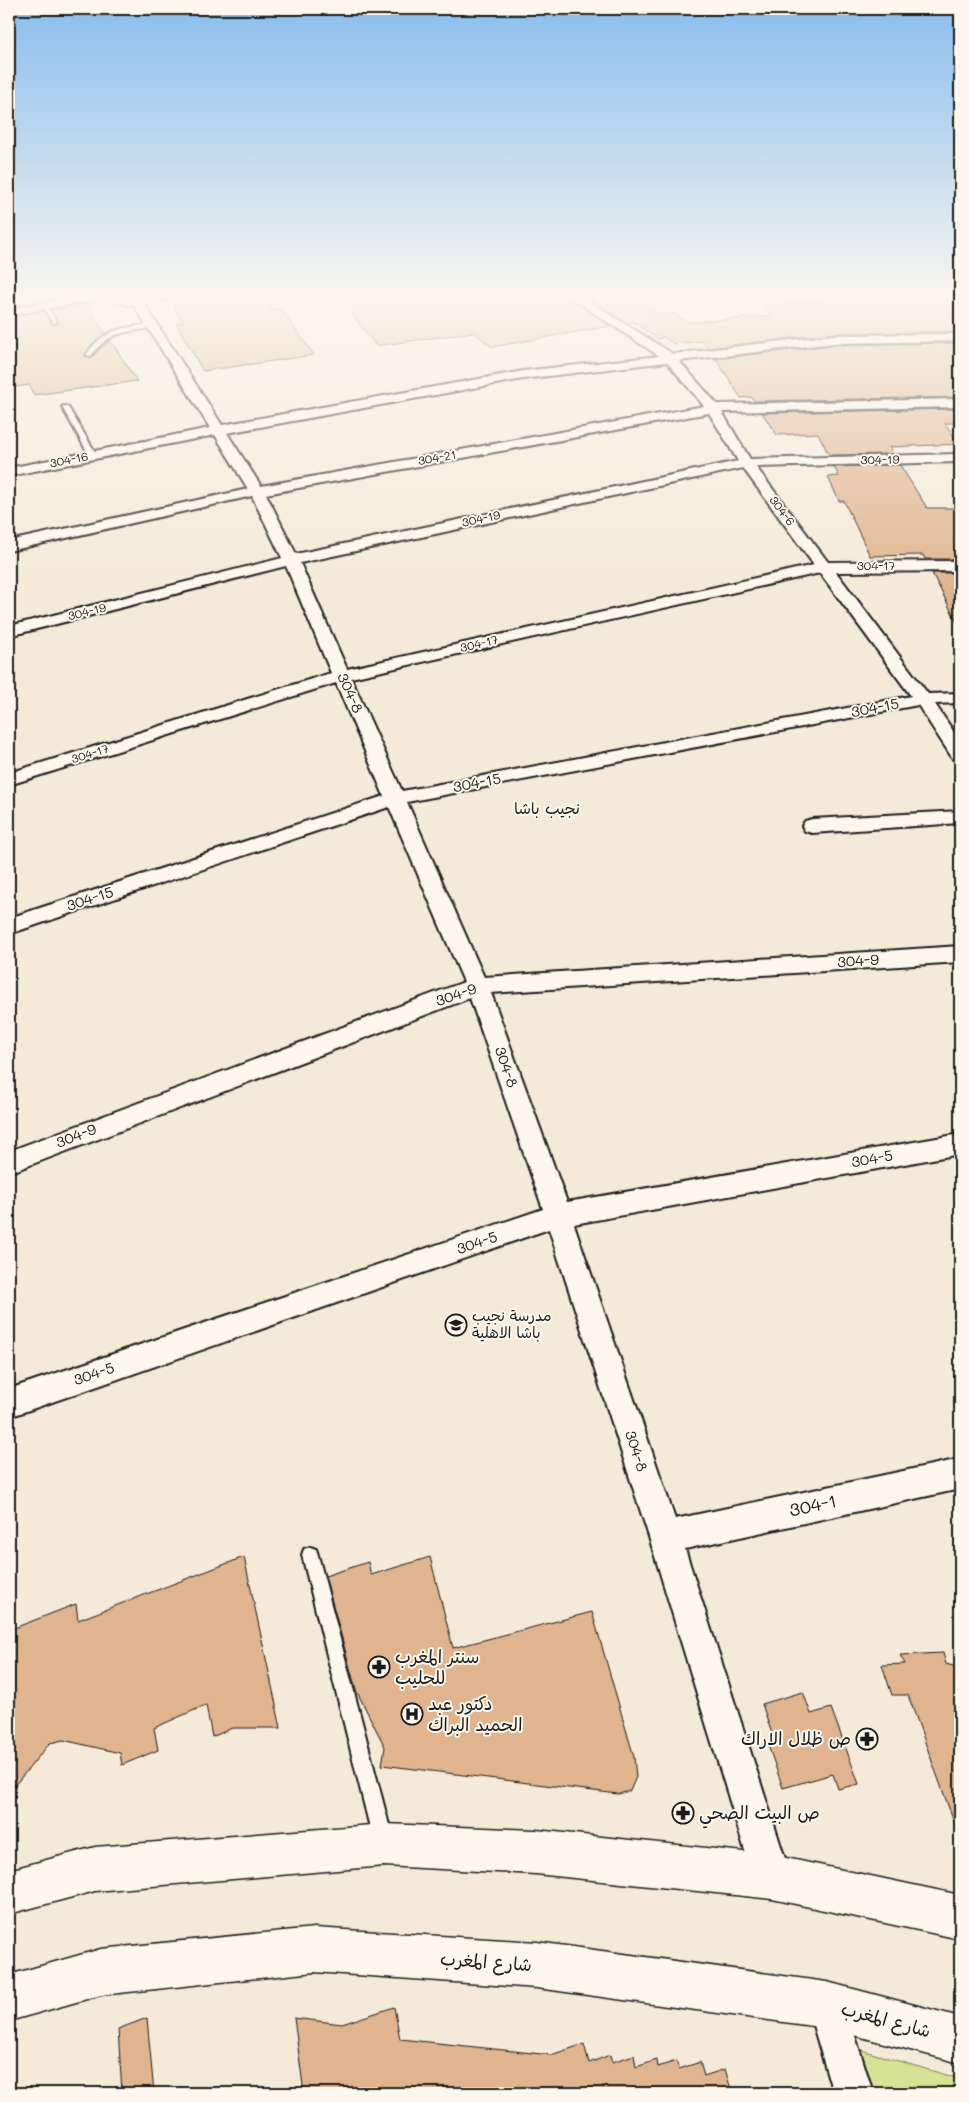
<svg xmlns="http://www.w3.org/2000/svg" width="969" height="2102" viewBox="0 0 969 2102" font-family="Mali,'Playpen Sans Arabic',sans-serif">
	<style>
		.green { fill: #d6e395; stroke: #798058 }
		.building { fill: #dfb48f; stroke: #1c1c1c }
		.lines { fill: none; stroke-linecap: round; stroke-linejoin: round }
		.service-casing { stroke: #1c1c1c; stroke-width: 4 }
		.minor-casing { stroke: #1c1c1c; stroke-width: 4 }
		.tertiary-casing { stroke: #1c1c1c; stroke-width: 3 }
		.service { fill: #fbf7ec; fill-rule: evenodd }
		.minor { fill: #fbf7ec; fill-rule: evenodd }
		.tertiary { fill: #fbf7ec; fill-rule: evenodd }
		.labels { text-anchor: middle; stroke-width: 4; stroke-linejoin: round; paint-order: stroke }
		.far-street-label { font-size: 12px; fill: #1c1c1c; stroke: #fbf7ec }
		.street-label { font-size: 15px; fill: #1c1c1c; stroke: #fbf7ec }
		.poi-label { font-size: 15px; fill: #1c1c1c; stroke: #fbf7ec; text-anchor: start }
		.neighbourhood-label { font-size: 16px; fill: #1c1c1c; stroke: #fbf7ec }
		.near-street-label { font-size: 18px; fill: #1c1c1c; stroke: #fbf7ec }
		.near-poi-label { font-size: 18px; fill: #1c1c1c; stroke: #fbf7ec; text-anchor: start }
	</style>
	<rect width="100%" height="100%" fill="#f5ead9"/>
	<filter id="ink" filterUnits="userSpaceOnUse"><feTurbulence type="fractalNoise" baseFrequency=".02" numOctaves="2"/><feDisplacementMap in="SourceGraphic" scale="10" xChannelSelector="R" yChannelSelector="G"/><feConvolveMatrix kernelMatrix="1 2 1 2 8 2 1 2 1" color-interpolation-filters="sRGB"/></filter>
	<g filter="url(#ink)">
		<path class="green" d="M861 2050 960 2079V2093H875Z"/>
		<path class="building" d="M9 298H56L9 307Z
			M182 298H270L271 310 281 309 314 355 203 371 176 323 183 322 173 305 185 303Z
			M340 298H569L610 326 492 347 474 332 376 346Z
			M588 298H631L660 315 672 313 683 320 691 322 772 316 762 305 832 300 960 298V332L834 333 708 348 702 341 674 344 664 337 658 339 633 322 627 323Z
			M86 304 105 333 92 345 85 356 92 357 110 340 137 381 33 395 30 385 9 388V317L44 311 51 324 57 325 59 322 51 310Z
			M960 343V397L754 401 751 397 741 398 716 359 834 345Z
			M960 409V423H945L959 444 889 447 893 454 829 455 818 433 777 435 762 413Z
			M900 465 927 508H952L960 522V559H925L923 555 870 556 844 501H839L828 477 839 476 834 467Z
			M932 573H960V628Z
			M244 1557 281 1728H232L212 1737 206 1705 154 1728 158 1750 122 1765 120 1753 63 1740 50 1743 9 1792V1630L76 1604 78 1620Z
			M430 1557 453 1648 592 1612 634 1757 636 1777 630 1791 618 1794 382 1765 385 1747 356 1690 325 1576 368 1562 371 1575Z
			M943 1653 946 1664 960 1668V1832L958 1833 908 1695H892L882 1665 905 1664 900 1655Z
			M803 1692 811 1714 831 1708 859 1784 838 1789 833 1774 783 1788 768 1745 775 1743 762 1704Z
			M394 2007 400 2039 551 2055 584 2044 589 2063 610 2055 612 2062 634 2055 636 2067 657 2060 658 2067 676 2061 679 2069 700 2062 704 2076 725 2069 732 2093H304L294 2018 342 2024Z
			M147 2018 154 2093H122L118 2029Z"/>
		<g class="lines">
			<g class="service-casing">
				<path id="service" d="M145 298H169L166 300Z
					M42 305H46L57 323H53Z
					M153 324 155 327C127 333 109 330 91 356L86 355C104 328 123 328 153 324Z
					M63 406 68 407 97 455 96 457 89 455 62 407Z
					M310 1547 316 1549 318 1555 393 1840 390 1847 383 1850 376 1847 373 1840 302 1555 304 1549Z"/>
			</g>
			<g class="minor-casing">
				<path id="minor" d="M69 298H97L92 301 9 315V309Z
					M103 298H151L143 302 222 425 523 371 659 356 571 298H584L673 354 834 335 960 334V341L834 343 679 361 717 404 960 399V407L722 412 750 459 960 454V462L756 467 828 562 960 561V571L836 572 928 694 960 693V703L935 704 960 741V761L953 759 918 705 407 802 484 977 960 946V962L491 993 567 1202 960 1134V1154L574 1224 675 1519 960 1459V1489L685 1549 791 1877 785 1890 772 1896 759 1890 753 1877 649 1537 549 1229 9 1417V1389L543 1209 470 998 9 1173V1151L464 982 389 807 9 934V918L384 796 336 683 9 785V773L331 673 286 566 9 636V626L282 558 252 496 9 551V541L248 489 215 435 9 476V468L210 428 133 304 128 305ZM667 362 704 406 261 486 227 433 523 379ZM709 413 738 461 296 554 266 494ZM743 468 814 565 347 669 300 563ZM820 573 911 696 402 791 351 678Z
					M960 811V823L812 833 805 831 802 826 805 821 812 819Z
					M827 1985 841 1991 873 2093H833L807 2005 813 1991Z"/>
			</g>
			<g class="tertiary-casing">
				<path id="tertiary" d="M384 1824 536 1830 772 1855 960 1895V1939L772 1899 536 1874 384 1866 95 1891 9 1914V1870L95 1847Z
					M314 1928 537 1942 827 1982 960 2017V2063L827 2028 537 1988 314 1972 101 1995 9 2021V1975L101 1949Z"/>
			</g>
			<use href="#service" class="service"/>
			<use href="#minor" class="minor"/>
			<use href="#tertiary" class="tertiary"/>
		</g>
	</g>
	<linearGradient id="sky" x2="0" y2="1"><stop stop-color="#89bdee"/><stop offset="0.5" stop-color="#faf6ee"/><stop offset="1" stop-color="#faf6ee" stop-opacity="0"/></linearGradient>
	<rect width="969" height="593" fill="url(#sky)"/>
	<defs>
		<g id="school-ring" transform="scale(1.125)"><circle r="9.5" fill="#fbf7ec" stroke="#1c1c1c" stroke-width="1.5"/><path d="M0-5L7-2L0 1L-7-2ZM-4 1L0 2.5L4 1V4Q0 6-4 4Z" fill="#1c1c1c"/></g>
		<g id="pharmacy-ring" transform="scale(1.125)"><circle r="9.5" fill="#fbf7ec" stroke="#1c1c1c" stroke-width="1.5"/><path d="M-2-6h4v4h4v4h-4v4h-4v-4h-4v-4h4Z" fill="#1c1c1c"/></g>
		<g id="hospital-ring" transform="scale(1.125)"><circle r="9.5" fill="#fbf7ec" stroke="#1c1c1c" stroke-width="1.5"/><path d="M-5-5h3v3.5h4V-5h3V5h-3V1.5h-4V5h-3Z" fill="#1c1c1c"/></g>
	</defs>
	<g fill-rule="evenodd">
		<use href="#school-ring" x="456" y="1325"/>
		<use href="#pharmacy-ring" x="379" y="1667"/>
		<use href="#hospital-ring" x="412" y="1714"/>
		<use href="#pharmacy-ring" x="867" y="1739"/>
		<use href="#pharmacy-ring" x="683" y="1813"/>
	</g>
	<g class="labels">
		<g class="far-street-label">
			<text transform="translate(437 458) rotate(-10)" y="4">304-21</text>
			<text transform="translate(69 460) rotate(-11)" y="4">304-16</text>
			<text transform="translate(880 460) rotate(-1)" y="4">304-19</text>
			<text transform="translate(782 511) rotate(53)" y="4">304-6</text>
			<text transform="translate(481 519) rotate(-12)" y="4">304-19</text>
			<text x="876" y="570">304-17</text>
			<text transform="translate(87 612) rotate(-14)" y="4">304-19</text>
			<text transform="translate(479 644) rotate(-13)" y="4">304-17</text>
			<text transform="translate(90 754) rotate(-17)" y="4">304-17</text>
		</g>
		<g class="street-label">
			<text transform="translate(350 693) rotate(66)" y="5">304-8</text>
			<text transform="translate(875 708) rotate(-11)" y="5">304-15</text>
			<text transform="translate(477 783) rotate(-11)" y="5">304-15</text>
			<text transform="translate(90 899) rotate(-18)" y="5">304-15</text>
			<text transform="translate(858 961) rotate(-4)" y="5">304-9</text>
			<text transform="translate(456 995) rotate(-19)" y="5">304-9</text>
			<text transform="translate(506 1067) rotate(71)" y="5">304-8</text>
			<text transform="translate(76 1136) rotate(-21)" y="5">304-9</text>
			<text transform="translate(872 1159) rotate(-10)" y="5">304-5</text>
			<text transform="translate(477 1243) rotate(-19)" y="5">304-5</text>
			<text transform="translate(94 1374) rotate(-19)" y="5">304-5</text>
			<text transform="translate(636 1451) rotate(72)" y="5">304-8</text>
		</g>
		<g class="poi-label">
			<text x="472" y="1321">مدرسة نجيب<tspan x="472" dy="17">باشا الاهلية</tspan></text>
		</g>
		<g class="neighbourhood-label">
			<text x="547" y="814">نجيب باشا</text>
		</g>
		<g class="near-street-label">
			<text transform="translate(813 1506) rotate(-12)" y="6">304-1</text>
			<text transform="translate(486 1962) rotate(4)" y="6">شارع المغرب</text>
			<text transform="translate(886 2020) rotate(15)" y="6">شارع المغرب</text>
		</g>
		<g class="near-poi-label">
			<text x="395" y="1663">سنتر المغرب<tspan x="395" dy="21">للحليب</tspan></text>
			<text x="428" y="1710">دكتور عبد<tspan x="428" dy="21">الحميد البراك</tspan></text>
			<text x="851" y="1745" text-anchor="end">ص ظلال الاراك</text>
			<text x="699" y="1819">ص البيت الصحي</text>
		</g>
	</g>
	<rect width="969" height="2102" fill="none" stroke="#fbf7ec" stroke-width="30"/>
	<rect x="15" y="15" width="939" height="2072" fill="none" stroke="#1c1c1c" stroke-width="2" filter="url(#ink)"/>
</svg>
